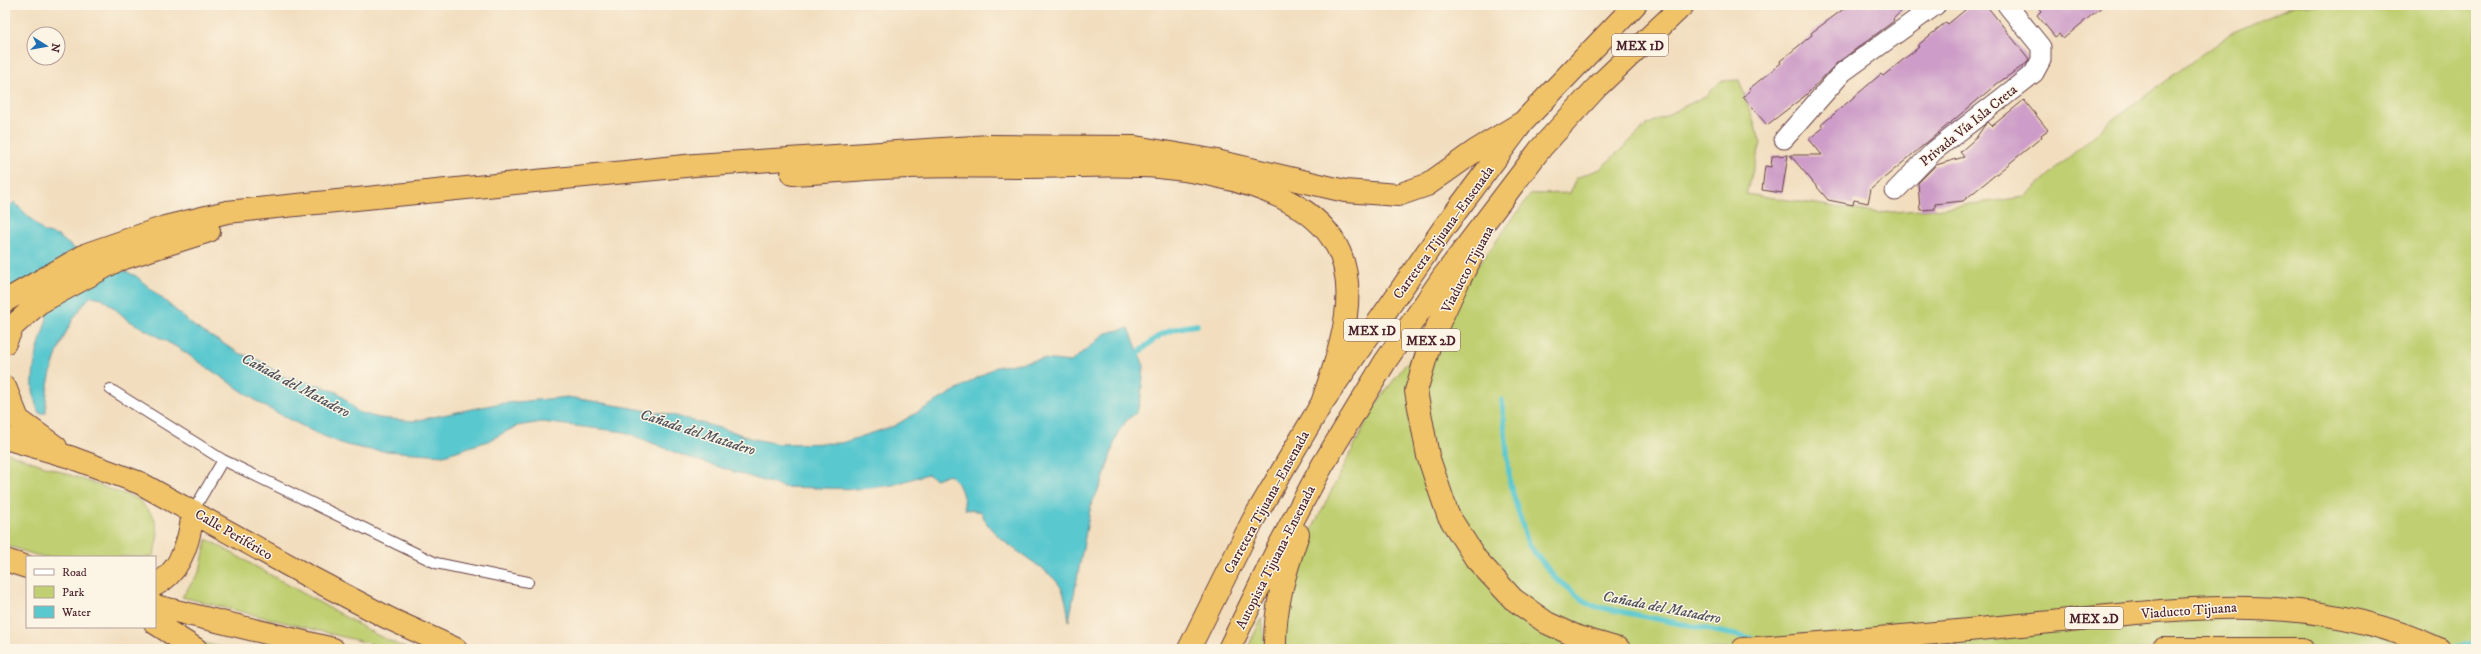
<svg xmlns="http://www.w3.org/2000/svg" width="2481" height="654" viewBox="0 0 2481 654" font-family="'IM FELL DW Pica',serif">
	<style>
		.green { fill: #bfcf71; stroke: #84774e }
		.water { fill: #5ac8cf; stroke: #52747d }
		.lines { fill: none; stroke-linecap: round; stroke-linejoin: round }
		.stream { stroke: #5ac8cf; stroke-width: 5.5 }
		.building { fill: #cd9cc8 }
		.lane-casing { stroke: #633c41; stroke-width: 12 }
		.street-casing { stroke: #633c41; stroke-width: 21 }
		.highway-casing { stroke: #633c41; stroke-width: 24 }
		.lane { stroke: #fff; stroke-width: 10 }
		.street { stroke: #fff; stroke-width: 19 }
		.highway { stroke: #f0c369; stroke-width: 22 }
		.labels { text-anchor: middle; stroke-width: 3; stroke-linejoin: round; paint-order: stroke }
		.shield { fill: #fcf5e5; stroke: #7f5f63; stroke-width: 1 }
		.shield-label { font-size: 13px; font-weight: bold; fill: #4a1f2b }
		.street-label { font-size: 14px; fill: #4a1f2b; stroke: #fcf5e5 }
		.water-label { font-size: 15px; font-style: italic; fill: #4f525c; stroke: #fcf5e5 }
	</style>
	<rect width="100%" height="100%" fill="#fcf5e5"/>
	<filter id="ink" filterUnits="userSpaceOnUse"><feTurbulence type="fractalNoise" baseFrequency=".025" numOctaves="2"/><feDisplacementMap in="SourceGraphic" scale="8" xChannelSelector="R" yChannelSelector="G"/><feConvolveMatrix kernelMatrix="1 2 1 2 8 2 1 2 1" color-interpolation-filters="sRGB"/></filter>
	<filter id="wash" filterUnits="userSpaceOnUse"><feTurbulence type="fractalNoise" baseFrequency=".012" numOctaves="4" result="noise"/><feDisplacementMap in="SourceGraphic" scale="16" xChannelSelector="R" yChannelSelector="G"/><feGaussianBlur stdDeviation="0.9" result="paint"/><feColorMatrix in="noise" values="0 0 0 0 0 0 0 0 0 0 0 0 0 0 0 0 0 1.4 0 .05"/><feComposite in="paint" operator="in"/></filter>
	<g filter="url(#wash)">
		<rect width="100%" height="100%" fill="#f2debf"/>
		<path class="green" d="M2296 5H2476V649H1279L1298 557 1374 407 1531 194 1570 193 1576 178 1600 169 1647 125 1707 95 1721 81 1739 80 1761 143 1746 194 1878 213 1935 209 2024 197 2108 123 2231 33Z
			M5 452 138 499 154 517 158 533 154 555 152 557H42L5 545Z
			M207 539 377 635 407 649H392L182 597 200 571Z
			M1262 618 1265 649H1247Z
			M195 641 229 649H209Z"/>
		<path class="water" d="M14 202 44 232 58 236 75 249 136 276 195 327 239 353 260 361 286 378 319 385 339 393 358 412 379 418 414 421 496 404 568 397 672 415 734 432 749 438 779 444 841 443 894 426 996 367 1043 359 1071 362 1106 333 1129 328 1144 366 1141 397 1137 412 1127 420 1117 434 1103 480 1091 505 1069 621C1067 609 1066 593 1058 583 1040 561 987 539 982 512L965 509C963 494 961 483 948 474L936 479 927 474 893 485 860 489 783 487 687 457 625 432 542 422 517 426 488 441 444 455 371 450 346 445 316 433 264 406 180 349 128 320 102 298 91 296C65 322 44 377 46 413H39C25 382 38 349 47 318L43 310 5 284V211Z"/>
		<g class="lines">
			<path class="stream" d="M1135 356C1159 334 1164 329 1197 325
				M1502 400 1510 484 1528 544 1556 579 1589 605 1755 639
				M2443 648 2476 644"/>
		</g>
		<g id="blocks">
			<path class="building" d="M1849 5H1908L1893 19 1894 21 1837 63 1806 95 1767 125 1743 97 1750 91 1749 89 1781 63 1780 61 1812 35 1811 33Z
				M1971 5H1986L2029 59 2027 63 1998 83 1871 189 1868 203 1854 200 1853 205 1828 200 1790 155H1822L1809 139 1823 128 1821 125 1881 74 1883 76 1919 47 1917 46 1946 22 1948 24Z
				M2036 5H2104L2063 39 2059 34 2055 37 2037 15 2041 11Z
				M2024 100 2048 130 2041 135 2042 137 1963 201 1935 204V209L1920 210 1918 183 1936 165 1964 157 1960 152 1976 138 1984 126 1988 122 1992 126Z
				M1788 155 1782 193 1762 190 1765 166 1771 167 1772 156Z"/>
		</g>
	</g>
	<g filter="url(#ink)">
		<use href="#blocks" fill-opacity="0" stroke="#633c41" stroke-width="1"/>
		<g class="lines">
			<g class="lane-casing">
				<path id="lane" d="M110 389 223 460 193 511
					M223 460 436 563 528 582"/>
			</g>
			<g class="street-casing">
				<path id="street" d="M1784 139 1843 72 1936 5
					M1895 191 1934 151 2034 73 2041 60V47L2007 5"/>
			</g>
			<g class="highway-casing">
				<path id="highway" d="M792 174C831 172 870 168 909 167 948 165 988 167 1027 167 1070 167 1116 163 1159 167 1213 172 1302 190 1333 240 1364 287 1338 355 1322 403
					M1471 258 1458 282 1431 340 1416 391 1428 456 1448 515 1476 559 1513 599 1547 623 1578 637 1619 649
					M5 301 87 254 165 227 227 212 695 165 989 146 1135 147 1212 160 1345 191 1398 195 1427 185 1475 151 1523 122
					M5 343 13 326 39 303 118 260 209 231
					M5 387 18 419
					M5 410 56 447
					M5 438 70 457 140 483 306 575 388 618 456 649
					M5 560 27 567
					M155 585C182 572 190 539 193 511
					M155 606 333 649
					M155 623 196 649
					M1189 649 1253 520 1322 403 1443 229 1523 122 1635 5
					M1229 649 1278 548 1322 466 1385 362 1443 277 1541 148 1598 86 1683 5
					M1275 649C1274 608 1285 572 1298 534
					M1743 649C1836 642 1929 634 2021 625 2167 611 2301 585 2439 649
					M2163 649H2302"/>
			</g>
			<use href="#lane" class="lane"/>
			<use href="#street" class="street"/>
			<use href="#highway" class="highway"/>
		</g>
	</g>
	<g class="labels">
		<g class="shield">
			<rect x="1612" y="34" width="56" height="22" rx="3"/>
			<rect x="1344" y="319" width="56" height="22" rx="3"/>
			<rect x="1402" y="329" width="58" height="22" rx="3"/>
			<rect x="2065" y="607" width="58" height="22" rx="3"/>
		</g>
		<g class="shield-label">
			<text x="1640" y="50">MEX 1D</text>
			<text x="1372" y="335">MEX 1D</text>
			<text x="1431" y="345">MEX 2D</text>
			<text x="2094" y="623">MEX 2D</text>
		</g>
		<g class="street-label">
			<text transform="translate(1968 125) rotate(-39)" y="5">Privada Vía Isla Creta</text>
			<text transform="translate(1443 232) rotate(-54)" y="5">Carretera Tijuana–Ensenada</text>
			<text transform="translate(1467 269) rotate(-62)" y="5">Viaducto Tijuana</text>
			<text transform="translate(1266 502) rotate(-61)" y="5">Carretera Tijuana–Ensenada</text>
			<text transform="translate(234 534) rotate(30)" y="5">Calle Periférico</text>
			<text transform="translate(1275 557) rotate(-63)" y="5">Autopista Tijuana-Ensenada</text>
			<text transform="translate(2189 610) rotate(-4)" y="5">Viaducto Tijuana</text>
		</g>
		<g class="water-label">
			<text transform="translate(296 385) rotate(28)" y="5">Cañada del Matadero</text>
			<text transform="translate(698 432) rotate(18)" y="5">Cañada del Matadero</text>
			<text transform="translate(1662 607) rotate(11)" y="5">Cañada del Matadero</text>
		</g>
	</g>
	<rect width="2481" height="654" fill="none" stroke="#fcf5e5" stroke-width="20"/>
	<rect x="26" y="556" width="130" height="72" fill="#fcf5e5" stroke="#b59f9b"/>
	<rect x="34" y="569" width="20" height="6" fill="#ffffff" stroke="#b59f9b"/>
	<text x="62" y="576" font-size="12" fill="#4a1f2b">Road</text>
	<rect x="34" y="586" width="20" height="12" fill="#bfcf71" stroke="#b59f9b"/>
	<text x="62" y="596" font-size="12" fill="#4a1f2b">Park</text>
	<rect x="34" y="606" width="20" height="12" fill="#5ac8cf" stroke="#b59f9b"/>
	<text x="62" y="616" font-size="12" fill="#4a1f2b">Water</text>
	<g transform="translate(46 46) rotate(101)"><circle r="19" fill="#fcf5e5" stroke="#b59f9b"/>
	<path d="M0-3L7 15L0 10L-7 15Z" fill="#1f6fb2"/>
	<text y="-6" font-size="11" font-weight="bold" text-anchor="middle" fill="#4a1f2b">N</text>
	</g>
</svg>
